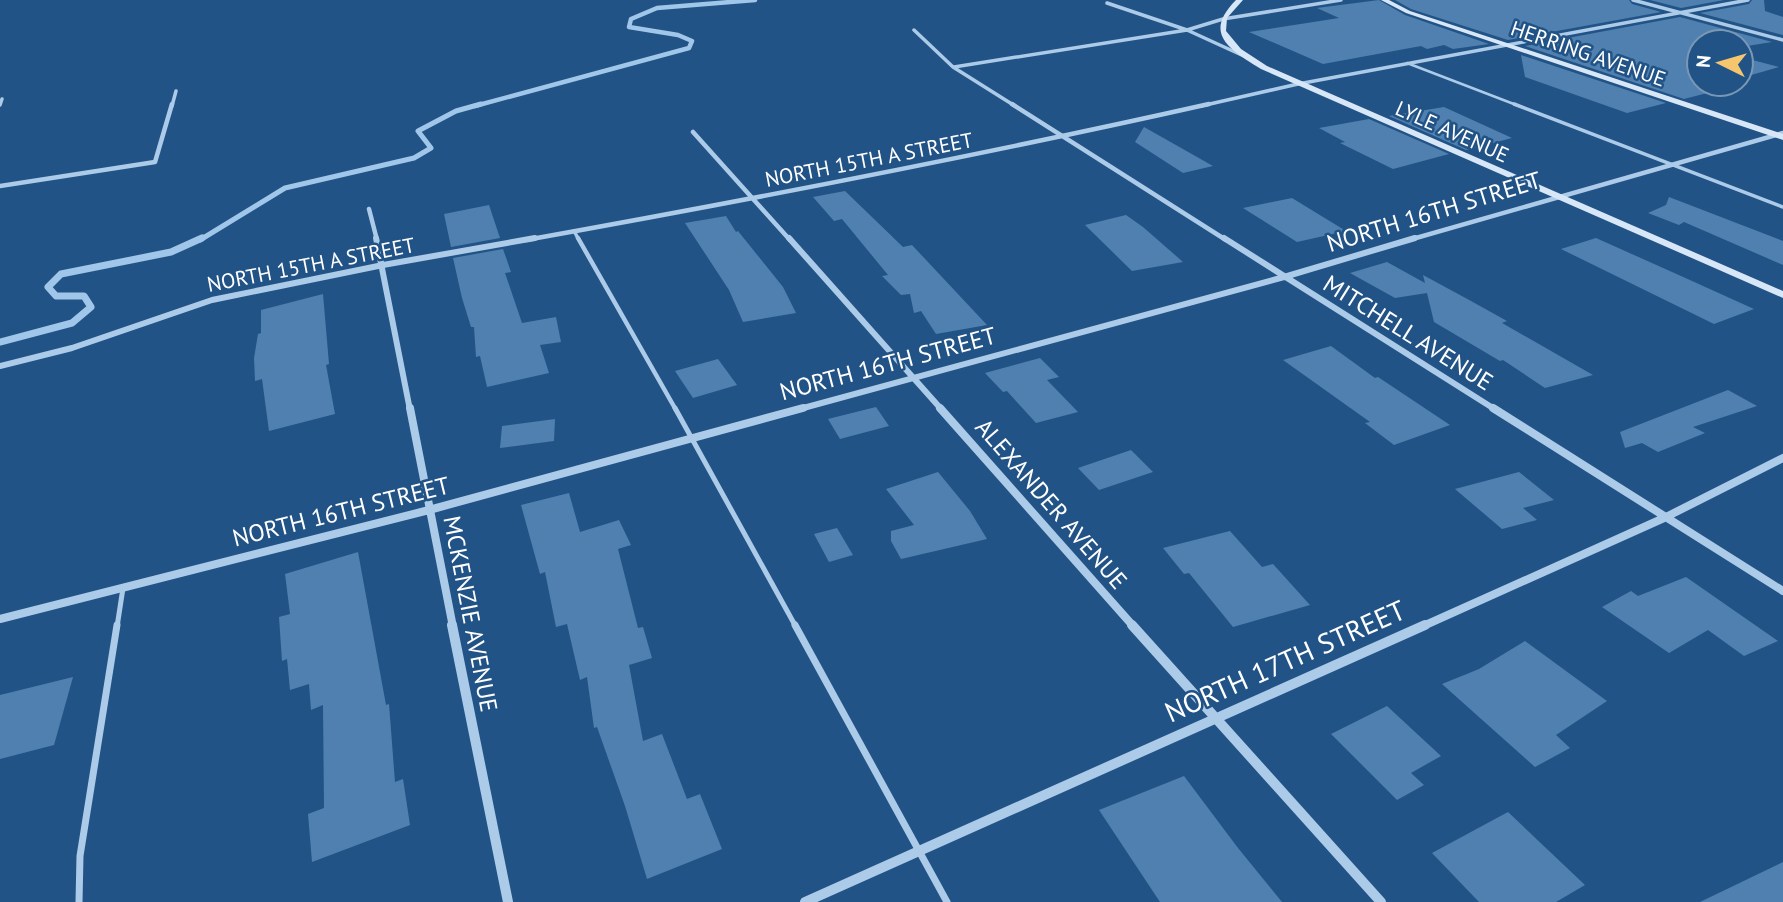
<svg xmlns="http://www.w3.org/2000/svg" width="1783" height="902" viewBox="0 0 1783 902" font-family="'PT Sans',sans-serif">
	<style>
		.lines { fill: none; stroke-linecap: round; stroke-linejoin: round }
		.stream-far2 { stroke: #a0c7ea; stroke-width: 4.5 }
		.stream-far1 { stroke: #a0c7ea; stroke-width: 5 }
		.stream { stroke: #a0c7ea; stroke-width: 7 }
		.building { fill: #4f80b0 }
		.lane-far4 { stroke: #accbe9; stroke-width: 2.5 }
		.lane-far3 { stroke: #accbe9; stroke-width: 3.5 }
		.lane-far2 { stroke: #accbe9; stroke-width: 4.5 }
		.lane-far1 { stroke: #accbe9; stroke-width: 5 }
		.lane { stroke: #accbe9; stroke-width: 7 }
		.street-far4 { stroke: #accbe9; stroke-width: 3.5 }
		.street-far3 { stroke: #accbe9; stroke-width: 4.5 }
		.street-far2 { stroke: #accbe9; stroke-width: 6 }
		.street-far1 { stroke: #accbe9; stroke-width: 8 }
		.street { stroke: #accbe9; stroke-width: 10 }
		.secondary { fill: #d7e7f7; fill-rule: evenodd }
		.labels { text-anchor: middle; stroke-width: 5; stroke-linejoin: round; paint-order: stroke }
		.far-street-label { font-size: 21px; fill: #fff; stroke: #225386 }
		.street-label { font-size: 24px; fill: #fff; stroke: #225386 }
		.near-street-label { font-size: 28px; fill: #fff; stroke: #225386 }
	</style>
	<rect width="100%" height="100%" fill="#225386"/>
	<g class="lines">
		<path class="stream-far2" d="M475 106 689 48 692 41 678 35 629 27 631 19 657 8 755 0"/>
		<path class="stream-far1" d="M200 240 285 188 414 158 431 148 418 131 456 111 481 104"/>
		<path class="stream" d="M0 342 72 323 91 307 84 296H56L48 287 61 274 171 252 202 238"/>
	</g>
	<path class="building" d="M1379 0 1405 15 1489 44 1453 49 1444 45 1427 49 1421 46 1323 64 1249 32 1339 18 1317 8Z
		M1395 0H1629L1632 4 1661 12 1508 40 1411 9Z
		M1650 0H1724L1681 8Z
		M1752 0H1764L1765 11 1783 17V35L1700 13 1749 4Z
		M1680 17 1772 42 1741 47V42H1699V84H1717L1711 86 1723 89 1684 99 1525 46Z
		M1521 55 1666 103 1627 113 1525 77Z
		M1741 57 1779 67 1741 78Z
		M1444 107 1512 138 1466 150 1389 116Z
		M1369 119 1449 154 1393 169 1340 143 1345 142 1319 128Z
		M1144 127 1213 166 1183 173 1135 142Z
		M845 191 903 247 912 245 987 325 936 334 921 311 914 313 910 294 901 295 882 276 888 275 842 219 834 221 813 197Z
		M1669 197 1783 241V265L1684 222 1679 225 1648 213 1666 205Z
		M1292 198 1346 231 1297 242 1243 208Z
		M489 205 500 238 451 247 444 214Z
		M1126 215 1143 227 1183 262 1132 271 1085 225Z
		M726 216 736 232 738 231 783 287 796 313 743 322 729 290 685 223Z
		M1596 238 1681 276 1754 309 1714 324 1561 249Z
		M503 249 511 272 505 273 522 323 556 317 561 342 540 345 549 373 487 387 480 356 476 357 474 327H471L462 298 453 258Z
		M1387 262 1425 283 1423 275 1471 301 1507 321 1502 323 1593 375 1545 388 1503 360 1500 361 1434 322 1427 293 1395 298 1350 273Z
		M323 294 329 364 326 365 335 414 269 431 262 379 255 381 254 358 258 334 261 333V310Z
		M1331 346 1375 378 1378 377 1450 425 1394 445 1365 423 1370 422 1283 360Z
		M1040 358 1059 377 1047 380 1078 412 1036 423 1007 391 1003 392 985 373Z
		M718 359 737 385 693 398 675 371Z
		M1728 390 1757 406 1693 427 1705 433 1658 452 1642 443 1625 448 1620 432Z
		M876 407 889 426 840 439 828 419Z
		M555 419 554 441 500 448 502 426Z
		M1131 450 1153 472 1099 490 1078 468Z
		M938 472 970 511 987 539 901 559 891 541V531L914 525 886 489Z
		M1519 472 1554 500 1523 508 1537 520 1502 529 1455 489Z
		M569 493 580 532 619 520 631 545 618 549 638 628 643 627 652 658 629 665 643 741 662 734 687 799 700 794 722 849 647 879 625 806 597 727 594 728 587 677 580 680 567 624 556 627 545 572 540 574 521 505Z
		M837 528 853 555 829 562 814 534Z
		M1230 531 1262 567 1273 564 1310 605 1233 627 1189 573 1184 574 1163 548Z
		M358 552 386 705 389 704 395 782 403 779 410 825 312 862 308 814 324 808 323 705 311 710 309 684 290 690 287 659 282 661 279 617 290 614 285 574Z
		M1686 577 1778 641 1744 656 1708 630 1669 653 1602 607 1631 591 1638 596Z
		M1525 641 1607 701 1556 735 1570 748 1535 767 1442 684 1479 669Z
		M73 677 54 745 0 759V695Z
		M1387 706 1441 756 1411 773 1424 785 1397 800 1331 734Z
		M1184 776 1238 848 1282 902H1160L1099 810Z
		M1508 812 1585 885 1556 902H1479L1432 853Z
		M1783 862V902H1700Z"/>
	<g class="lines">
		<path class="lane-far4" d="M1407 63 1519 106"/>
		<path class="lane-far3" d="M1514 104 1783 207
			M574 231 579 240"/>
		<path class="lane-far2" d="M578 238 676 410"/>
		<path class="lane-far1" d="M675 408 796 627
			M117 627 123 588"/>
		<path class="lane" d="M795 625 947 902
			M79 902 80 856 117 625"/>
		<path class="street-far4" d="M1633 0 1783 40
			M1107 3 1187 30 1246 57
			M914 30 953 67 1015 106
			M954 67 1187 30 1223 19 1341 0
			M0 105 2 99
			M172 106 176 91
			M1201 106 1298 84 1748 0"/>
		<path class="street-far3" d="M1012 104 1226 240
			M693 132 790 240
			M0 186 155 162 172 104
			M369 209 377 240
			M526 240C754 199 982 155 1209 104
			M1409 240 1783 133"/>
		<path class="street-far2" d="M376 238 410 410
			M789 238 942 410
			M1224 238 1496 410
			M0 366 72 348 212 300 383 265 535 238
			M796 410 1284 277 1415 238"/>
		<path class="street-far1" d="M410 408 453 627
			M940 408 1134 627
			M1493 408 1783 591
			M0 619 429 510 803 408
			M1421 627 1664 518 1783 458"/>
		<path class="street" d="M452 625 508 902
			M1132 625 1381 902
			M805 902 1425 625"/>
		<path class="secondary" d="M1236 0H1243L1227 18 1226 31 1241 49 1267 66 1783 291V298L1261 69C1230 50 1202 34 1236 0Z
			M1381 0H1389L1410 11 1783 134V140L1406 13Z"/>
	</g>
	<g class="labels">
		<g class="far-street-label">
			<text transform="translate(1588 54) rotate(19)" y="7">HERRING AVENUE</text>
			<text transform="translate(1452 132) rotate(24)" y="7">LYLE AVENUE</text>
			<text transform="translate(869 160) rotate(-11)" y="7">NORTH 15TH A STREET</text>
			<text transform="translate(311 265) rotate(-11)" y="7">NORTH 15TH A STREET</text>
		</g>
		<g class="street-label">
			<text transform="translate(1434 212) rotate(-17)" y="8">NORTH 16TH STREET</text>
			<text transform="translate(1408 333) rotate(32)" y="8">MITCHELL AVENUE</text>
			<text transform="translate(888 364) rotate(-15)" y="8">NORTH 16TH STREET</text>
			<text transform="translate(1051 504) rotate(49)" y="8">ALEXANDER AVENUE</text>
			<text transform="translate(341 512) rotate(-14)" y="8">NORTH 16TH STREET</text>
			<text transform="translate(470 614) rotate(79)" y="8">MCKENZIE AVENUE</text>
		</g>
		<g class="near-street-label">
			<text transform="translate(1285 661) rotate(-24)" y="10">NORTH 17TH STREET</text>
		</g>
	</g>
	<g transform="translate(1720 63) rotate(275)"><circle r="33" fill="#225386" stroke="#7a98b6" stroke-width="2"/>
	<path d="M0-5L12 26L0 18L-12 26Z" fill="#f5c66e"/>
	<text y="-10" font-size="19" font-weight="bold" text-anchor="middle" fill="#ffffff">N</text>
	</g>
</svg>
